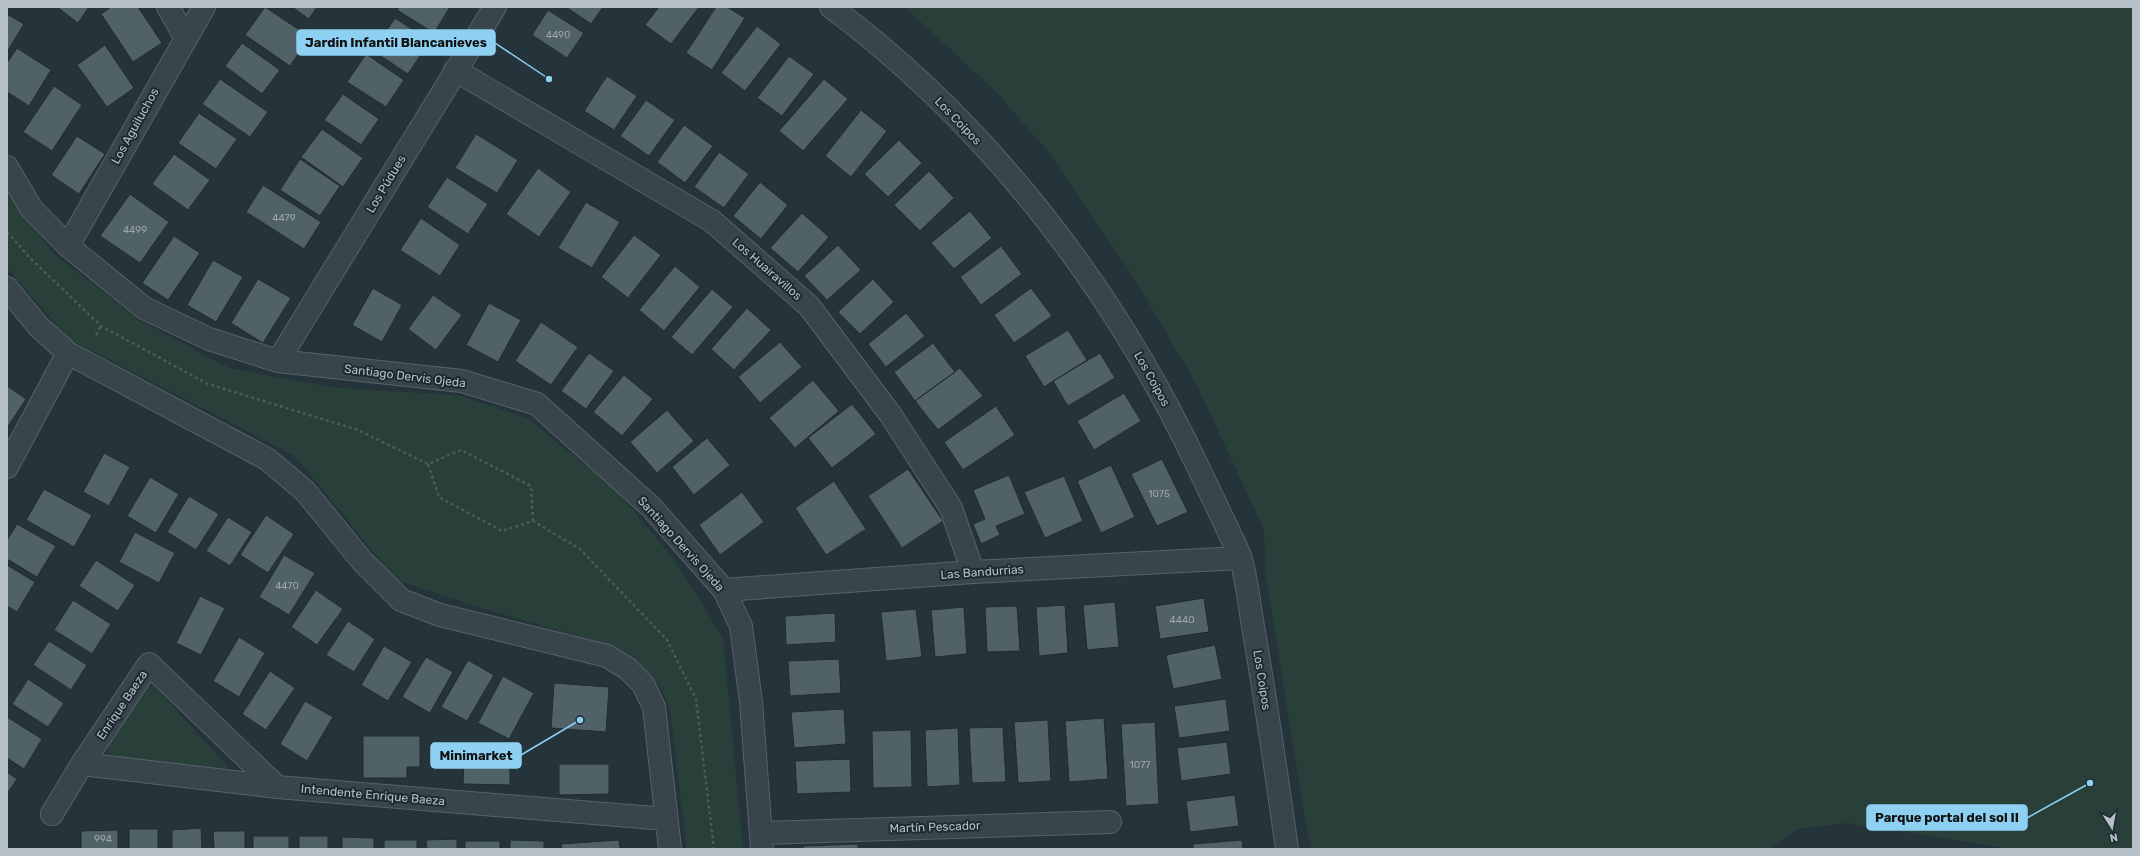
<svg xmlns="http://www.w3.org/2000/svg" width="2140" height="856" viewBox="0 0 2140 856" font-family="Rubik,sans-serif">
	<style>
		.green { fill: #29403a }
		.building { fill: #506168; stroke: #1f2c32 }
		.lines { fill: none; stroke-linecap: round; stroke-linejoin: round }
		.street-casing { stroke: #566369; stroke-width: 24 }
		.path { stroke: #485d59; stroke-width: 2.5; stroke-dasharray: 3 3; stroke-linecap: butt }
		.street { stroke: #38454b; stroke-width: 22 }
		.labels { text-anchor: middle; stroke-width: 4; stroke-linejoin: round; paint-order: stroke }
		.number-label { font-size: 10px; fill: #9ba8ae }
		.street-label { font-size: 12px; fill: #b4c0c6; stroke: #1d2a30 }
		.leader { fill: none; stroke: #8ed0f1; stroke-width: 1.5 }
		.callout-dot { fill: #8ed0f1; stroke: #1d2a30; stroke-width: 1.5 }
		.callout { fill: #8ed0f1; stroke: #8ed0f1; stroke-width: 1.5 }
		.callout-label { font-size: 13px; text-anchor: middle; font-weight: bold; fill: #111 }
	</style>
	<rect width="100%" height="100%" fill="#25343a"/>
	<path class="green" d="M905 7H2133V849H2011L1847 823 1797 829 1769 849H1312L1307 830 1266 578 1264 530 1197 385 1129 270 1046 149 996 92Z
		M7 191 53 253 139 320 229 368 337 388 458 395 527 418 615 489 674 559 723 638 743 849H687L670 710 664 694 652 675 628 654 596 641 485 609 396 580 295 456 69 339 7 268Z
		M154 686 227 766 220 775 116 762 105 745 143 688Z"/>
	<path class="building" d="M57 7H89L78 23Z
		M111 7H138L162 43 133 62 101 14Z
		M265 7 310 37 290 66 245 35Z
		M292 7H317L309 19Z
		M400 7H450L434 33 397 10Z
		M566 7H603L591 24Z
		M659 7H699L671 44 645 25Z
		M716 7H727L745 18 712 70 686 53Z
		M548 10 584 33 567 58 532 35Z
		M7 14 24 24 7 52Z
		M395 18 430 41 408 74 373 51Z
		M757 26 781 44 745 91 721 73Z
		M242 43 280 70 262 94 225 66Z
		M105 45 134 88 107 107 77 65Z
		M17 48 51 70 29 106 7 92V63Z
		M366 54 404 80 386 107 347 82Z
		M789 56 814 74 782 116 757 98Z
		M607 76 637 96 614 130 584 111Z
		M220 79 268 112 250 137 202 104Z
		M824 79 848 99 803 151 779 131Z
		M54 86 82 105 52 151 23 132Z
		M343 94 379 119 361 145 324 120Z
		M646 100 675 120 649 156 620 136Z
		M861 110 887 131 851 177 825 156Z
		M199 113 237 139 216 169 178 143Z
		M684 125 713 146 685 183 657 162Z
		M322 129 363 158 343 187 301 157Z
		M476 134 518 160 497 193 455 168Z
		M77 136 105 154 79 194 51 175Z
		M899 140 922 163 888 197 864 174Z
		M719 152 749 174 724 208 694 187Z
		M174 154 210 180 188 210 152 184Z
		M300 159 340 186 320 216 280 190Z
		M538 168 571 192 539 237 506 214Z
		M929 171 954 198 920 231 894 205Z
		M447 177 488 204 468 234 427 207Z
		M760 182 788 205 761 239 733 216Z
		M263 185 321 222 304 249 246 212Z
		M130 194 169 222 140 263 100 236Z
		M586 202 620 222 592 268 558 248Z
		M970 211 992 238 954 269 931 243Z
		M802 213 829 237 798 272 770 248Z
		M421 218 460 245 440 276 400 250Z
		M634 235 661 255 628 298 601 277Z
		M174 236 200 253 168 300 142 283Z
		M838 245 861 270 827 300 804 276Z
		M1001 246 1022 274 981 305 960 277Z
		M213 260 243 277 216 322 187 305Z
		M675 266 700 287 664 331 639 310Z
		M258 279 291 298 263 343 231 323Z
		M873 279 894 302 860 334 838 312Z
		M373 288 402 305 382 342 352 325Z
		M1031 288 1052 316 1014 343 994 315Z
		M712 289 733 307 692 355 671 337Z
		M433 295 462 315 436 350 408 329Z
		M489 303 521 320 498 362 466 345Z
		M747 308 771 330 734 370 711 349Z
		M906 313 925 336 886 367 868 344Z
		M541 322 578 347 551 385 515 361Z
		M1068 330 1087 360 1044 387 1025 356Z
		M780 342 802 367 760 403 738 377Z
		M933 343 955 372 915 401 894 372Z
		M589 353 614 371 586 409 561 391Z
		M1100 353 1115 378 1068 406 1053 381Z
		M960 368 983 396 938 430 915 401Z
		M624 375 653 399 622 436 593 412Z
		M813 380 839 411 795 448 769 418Z
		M7 386 26 399 7 428Z
		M1124 393 1141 421 1094 450 1077 421Z
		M852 404 876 434 832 468 808 438Z
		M996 406 1015 435 963 470 944 442Z
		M667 410 694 441 657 473 630 442Z
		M707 438 730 465 694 495 672 467Z
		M104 453 130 467 109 506 83 492Z
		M1162 459 1188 512 1157 526 1131 474Z
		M1111 465 1135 517 1101 533 1077 481Z
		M908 469 943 521 902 548 868 496Z
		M1009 475 1025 514 996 526 1000 535 981 544 973 524 985 519 973 490Z
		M1064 476 1083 521 1045 538 1024 492Z
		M150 477 179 494 156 533 127 516Z
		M834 481 866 529 826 555 795 508Z
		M44 489 92 515 74 547 26 520Z
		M742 492 764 522 720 555 699 525Z
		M189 496 219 514 196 550 167 532Z
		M266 515 294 534 268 573 240 555Z
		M228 517 252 532 230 566 206 551Z
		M17 524 56 546 37 577 7 559V540Z
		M135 532 175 553 159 583 119 562Z
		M284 555 315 573 289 615 259 597Z
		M96 560 135 585 118 611 79 586Z
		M7 565 35 582 17 612 7 606Z
		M316 590 343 609 317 645 291 627Z
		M200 596 225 608 201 655 176 643Z
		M1204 598 1209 632 1160 639 1155 606Z
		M73 600 111 624 92 654 54 630Z
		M1115 602 1119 647 1087 650 1083 605Z
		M1065 605 1068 653 1039 656 1036 607Z
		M1017 606 1020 651 987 652 985 607Z
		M964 607 967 654 935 657 931 610Z
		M916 609 922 657 886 661 881 612Z
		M835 613 836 642 786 645 785 616Z
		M348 621 375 639 354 672 326 655Z
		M239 637 265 653 239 697 213 681Z
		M49 641 87 665 71 690 33 665Z
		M1215 645 1222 679 1173 689 1166 655Z
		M384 646 412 662 388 701 361 685Z
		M426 657 453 672 430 713 402 697Z
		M839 659 841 693 790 696 788 661Z
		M468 660 494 675 467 721 441 707Z
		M270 671 295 688 266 730 242 714Z
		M503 676 534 693 509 739 478 723Z
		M28 679 64 703 48 727 12 704Z
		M554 683 609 687 606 732 551 728Z
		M1226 699 1230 731 1179 738 1174 706Z
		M305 701 333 717 307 761 280 744Z
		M844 709 846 744 794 748 791 712Z
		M7 717 42 739 24 769 7 758Z
		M1104 718 1108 779 1069 782 1065 721Z
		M1048 720 1051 781 1018 783 1014 722Z
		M1155 722 1159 804 1126 806 1121 724Z
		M1003 727 1006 782 972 783 969 728Z
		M958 728 960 785 927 787 925 730Z
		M911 730 912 787 873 788 872 731Z
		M363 736H420V767H407V778H363Z
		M1227 742 1231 774 1181 781 1177 748Z
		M464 755H510V785L463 784Z
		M850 759 851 792 797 794 795 761Z
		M559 764H609V794L559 795Z
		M7 772 17 779 7 794Z
		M1235 795 1239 826 1190 832 1186 801Z
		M201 828 202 849H172V830Z
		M129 829H158V849H129Z
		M118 830V849H81V831Z
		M213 831H245V849H214Z
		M253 836H289V849H253Z
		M299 836H328V849H299Z
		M342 837 374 838V849H342Z
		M457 839V849H427L426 840Z
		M384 840H417V849H384Z
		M510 840 544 841V849H510Z
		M619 840 620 849H562L561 844Z
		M1242 840 1243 849H1193V844Z
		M465 841H500V849H465Z
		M858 844V849H803V846Z"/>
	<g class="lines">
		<g class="street-casing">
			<path id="street" d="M168 7 185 37
				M831 7C990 126 1115 290 1199 469 1209 490 1219 511 1229 532 1233 541 1238 550 1241 559 1248 585 1250 612 1255 638 1267 708 1277 778 1287 849
				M455 70 712 221 809 306 890 414 951 508 973 572
				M7 167 31 208 68 246 144 308 209 339 278 361 462 381 537 404 652 508 724 590 741 626 751 702 762 849
				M68 246 204 7
				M7 288 39 327 68 353 267 459 305 491 363 562 401 600 440 615 607 656 628 669 643 684 654 707 670 849
				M278 361 495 7
				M7 467 68 353
				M724 590 973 572 1240 558
				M82 764 277 787 666 819
				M52 814 82 764 149 664 277 787
				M761 833 1110 822"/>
		</g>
		<path class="path" d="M7 232 31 259 101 326 208 384 358 430 428 464
			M96 335 101 326
			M533 521 531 486 461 450 428 464 439 497 502 531 533 521 580 549 667 640 696 699 714 849"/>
		<use href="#street" class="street"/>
	</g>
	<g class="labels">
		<g class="number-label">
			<text x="558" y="38">4490</text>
			<text x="284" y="221">4479</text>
			<text x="135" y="233">4499</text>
			<text x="1159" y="497">1075</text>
			<text x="287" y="589">4470</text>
			<text x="1182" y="623">4440</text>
			<text x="1140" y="768">1077</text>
			<text x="103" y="842">994</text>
		</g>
		<g class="street-label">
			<text transform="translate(958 121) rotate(46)" y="4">Los Coipos</text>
			<text transform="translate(135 126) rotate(-61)" y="4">Los Aguiluchos</text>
			<text transform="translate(386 184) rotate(-59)" y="4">Los Púdues</text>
			<text transform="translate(767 269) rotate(41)" y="4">Los Huairavillos</text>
			<text transform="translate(405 376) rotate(7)" y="4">Santiago Dervis Ojeda</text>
			<text transform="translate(1152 379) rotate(61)" y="4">Los Coipos</text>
			<text transform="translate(681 544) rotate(48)" y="4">Santiago Dervis Ojeda</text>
			<text transform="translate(982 572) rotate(-4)" y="4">Las Bandurrias</text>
			<text transform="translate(1262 680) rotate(81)" y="4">Los Coipos</text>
			<text transform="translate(122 705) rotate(-56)" y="4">Enrique Baeza</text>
			<text transform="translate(373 795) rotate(5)" y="4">Intendente Enrique Baeza</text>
			<text transform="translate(935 827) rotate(-2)" y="4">Martín Pescador</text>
		</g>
	</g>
	<path class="leader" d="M549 79L495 43M580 720L521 755M2090 783L2027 818"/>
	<g class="callout-dot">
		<circle cx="549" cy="79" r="4"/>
		<circle cx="580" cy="720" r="4"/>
		<circle cx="2090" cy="783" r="4"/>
	</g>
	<g class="callout">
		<rect x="297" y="30" width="198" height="25" rx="4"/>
		<rect x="431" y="743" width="90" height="25" rx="4"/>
		<rect x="1867" y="805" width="160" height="25" rx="4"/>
	</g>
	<g class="callout-label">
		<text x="396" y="47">Jardin Infantil Blancanieves</text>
		<text x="476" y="760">Minimarket</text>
		<text x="1947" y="822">Parque portal del sol II</text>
	</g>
	<rect width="2140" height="856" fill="none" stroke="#b4c0c6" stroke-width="16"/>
	<g transform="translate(2112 828) rotate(169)" stroke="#1d2a30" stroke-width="3" paint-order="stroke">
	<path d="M0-3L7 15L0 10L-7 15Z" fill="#b4c0c6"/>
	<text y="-6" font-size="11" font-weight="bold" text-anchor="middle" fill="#b4c0c6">N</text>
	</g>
</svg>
